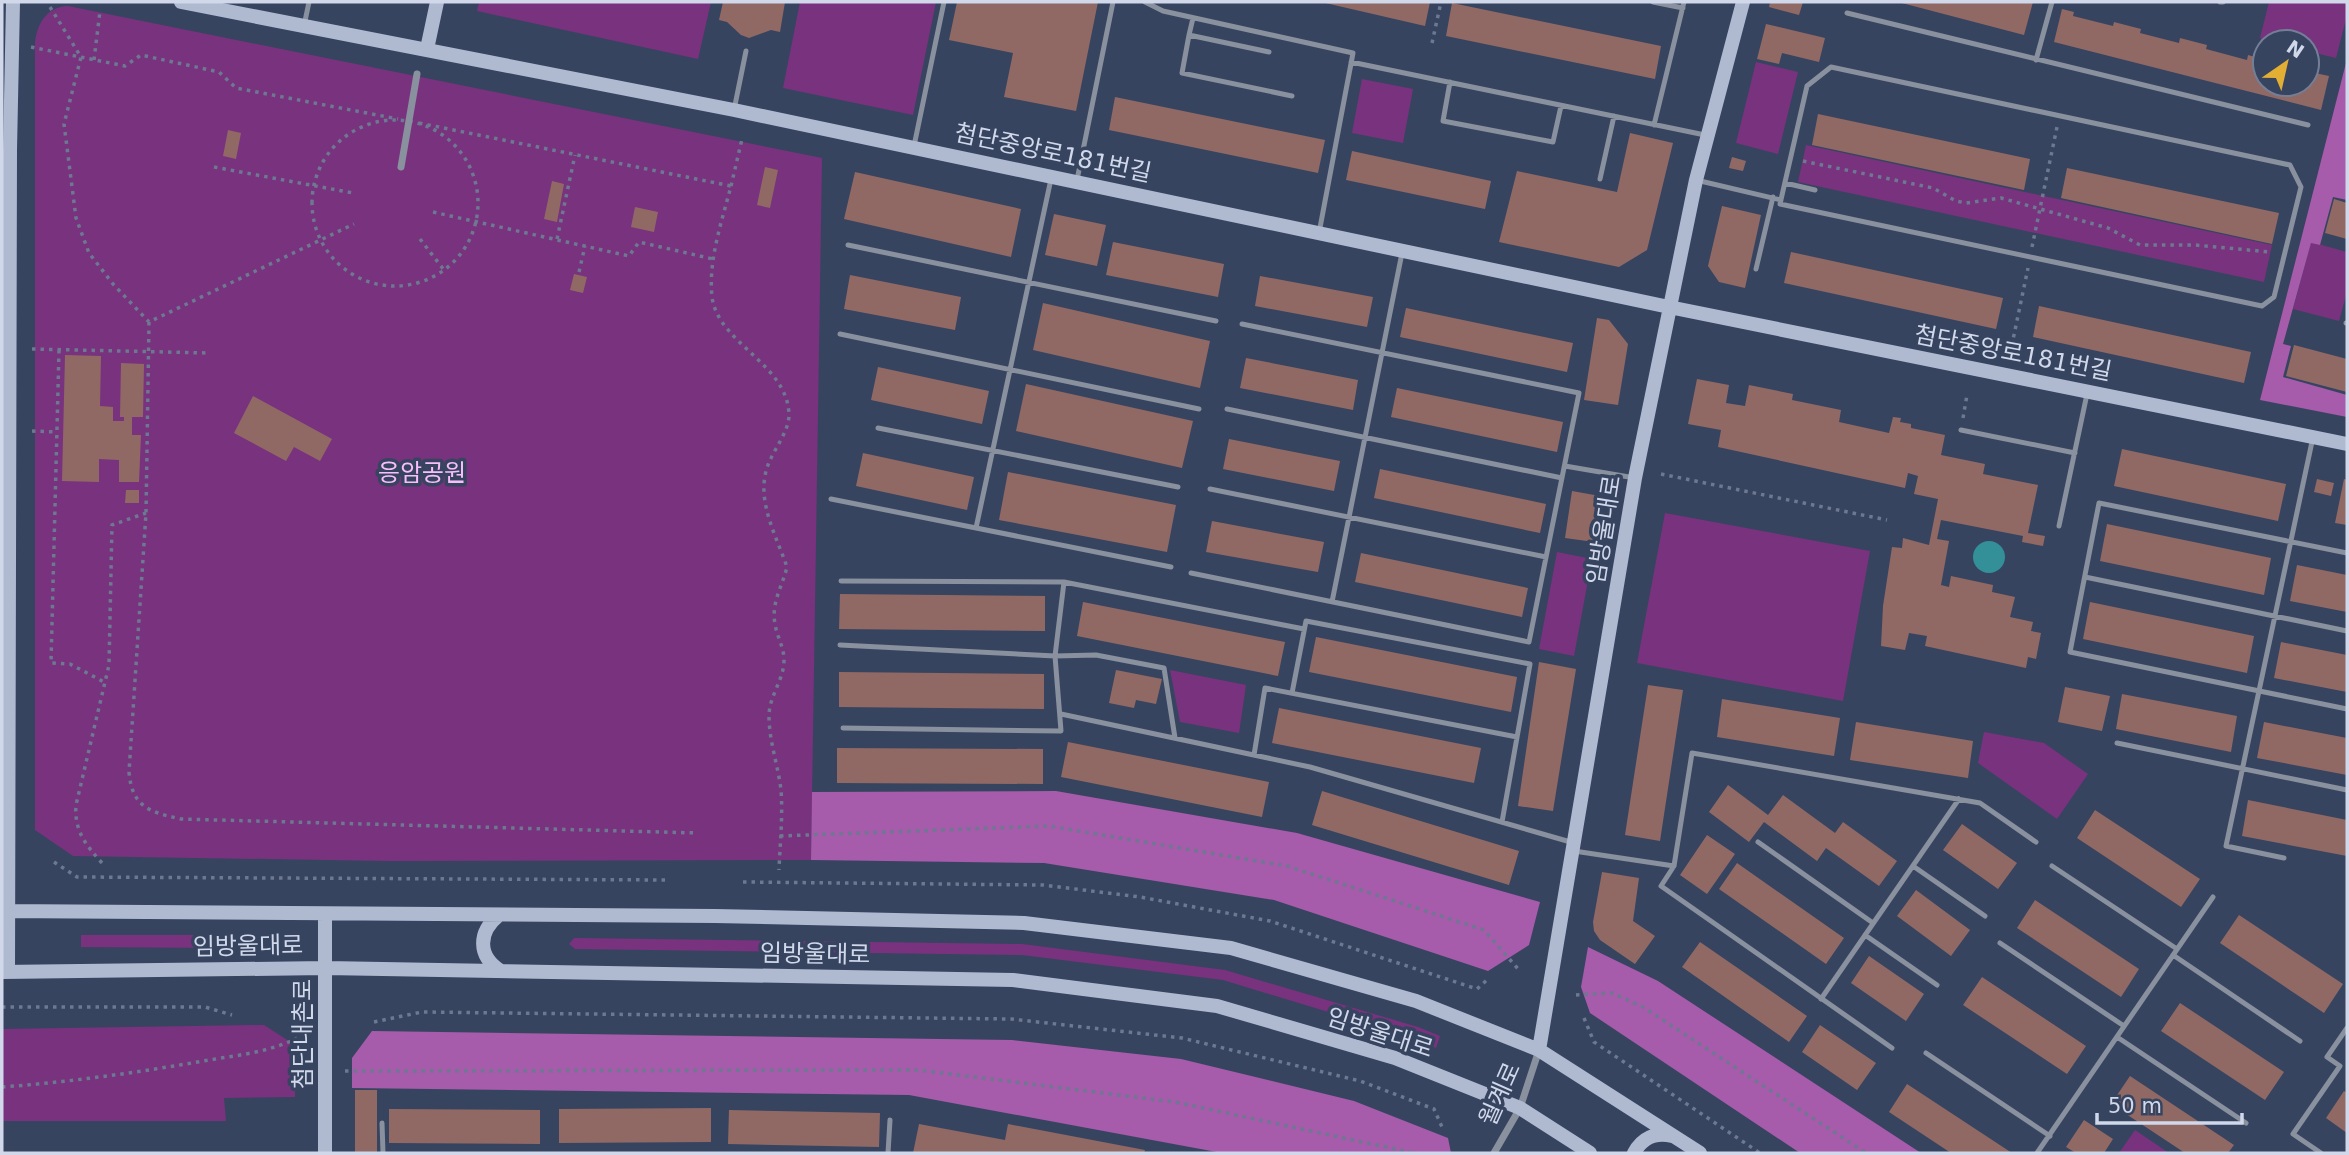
<svg xmlns="http://www.w3.org/2000/svg" width="2349" height="1155" viewBox="0 0 2349 1155" font-family="'DejaVu Sans','Noto Sans KR',sans-serif">
	<style>
		.green { fill: #79327e }
		.forest { fill: #a65bab }
		.water { fill: #338f98 }
		.building { fill: #906965 }
		.lines { fill: none; stroke-linecap: round; stroke-linejoin: round }
		.path { stroke: #6d7891; stroke-width: 3.5; stroke-dasharray: 3.5 5; stroke-linecap: butt }
		.lane { stroke: #89909e; stroke-width: 5 }
		.street { stroke: #89909e; stroke-width: 7 }
		.secondary { stroke: #afbad1; stroke-width: 14 }
		.labels { text-anchor: middle; stroke-width: 7; stroke-linejoin: round; paint-order: stroke }
		.street-label { font-size: 24px; fill: #d0d8ea; stroke: #374460 }
		.park-label { font-size: 24px; fill: #f8befb; stroke: #374460 }
	</style>
	<rect width="100%" height="100%" fill="#374460"/>
	<path class="green" d="M479 2H711L698 59 477 11Z
		M800 2H936L913 115 783 88Z
		M2269 2H2347V15L2336 58 2307 51V42H2274L2260 38Z
		M68 6 822 158 811 860 388 861 73 856 35 830V43C37 23 47 7 68 6Z
		M1756 62 1798 72 1778 154 1736 143Z
		M1362 79 1413 89 1403 143 1352 133Z
		M1806 145 2272 245 2264 282 1798 182Z
		M2311 242 2347 252V292L2339 321 2293 309Z
		M1665 513 1870 551 1843 701 1637 663Z
		M1557 552 1592 559 1574 656 1539 649Z
		M1170 670 1246 685 1239 733 1180 722Z
		M1984 732 2044 743 2088 774 2057 819 1978 763Z
		M81 935H217V948L81 947Z
		M574 938 1022 944 1225 970 1418 1027 1440 1036 1436 1048 1414 1038 1223 980 1022 955 575 949 569 944Z
		M264 1025 295 1045V1097L224 1098 226 1121H2V1029Z
		M2135 1130 2169 1153H2119Z"/>
	<path class="forest" d="M2347 59V200L2333 197 2320 245 2311 243 2283 344 2291 346 2283 377 2347 395V417L2260 400Z
		M1056 791 1297 833 1540 902 1529 945 1488 971 1274 900 1044 863 811 860 812 792Z
		M1588 947 1658 981 1921 1153H1800L1590 1013 1581 987Z
		M372 1031 1012 1040 1181 1059 1354 1101 1448 1138 1451 1153H1222L909 1095 352 1088V1058Z"/>
	<path class="water" d="M1973 557a16 16 0 1 1 32 0a16 16 0 1 1-32 0Z"/>
	<path class="building" d="M723 2H785L780 32 771 30 749 38 741 35 727 22 719 20Z
		M957 2H1098L1076 111 1004 97 1013 53 949 40Z
		M1321 2H1430L1425 26Z
		M1770 2H1803L1799 15 1769 7Z
		M1898 2H2033L2024 35Z
		M1452 3 1661 46 1655 79 1446 36Z
		M2062 9 2074 12 2073 16 2113 26 2114 22 2141 29 2140 33 2179 43 2180 38 2207 45 2206 49 2247 60 2248 55 2265 60V84H2307V76L2314 77 2315 73 2329 76 2321 110 2054 42Z
		M1766 24 1825 38 1819 62 1782 53 1779 64 1757 59Z
		M1115 97 1325 140 1318 173 1109 130Z
		M1818 114 2030 159 2024 190 1812 145Z
		M228 130 241 133 236 159 223 156Z
		M1630 133 1673 143 1647 250 1619 267 1499 242 1517 171 1617 192Z
		M1352 151 1491 181 1485 209 1346 180Z
		M1732 157 1746 161 1743 171 1729 168Z
		M765 167 778 170 770 208 757 205Z
		M2067 168 2279 213 2272 244 2061 198Z
		M855 172 1021 209 1011 257 844 219Z
		M552 181 564 184 557 222 544 219Z
		M2334 199 2347 203V239L2325 233Z
		M1722 206 1761 215 1745 288 1719 282 1708 266Z
		M635 207 658 212 654 232 631 227Z
		M1054 214 1106 225 1097 266 1045 255Z
		M1113 242 1224 264 1218 297 1106 275Z
		M1791 252 2003 298 1996 329 1784 283Z
		M574 274 587 277 583 293 570 290Z
		M850 275 961 297 955 330 844 309Z
		M1260 276 1373 297 1367 327 1255 306Z
		M1043 303 1210 341 1200 388 1033 350Z
		M2039 306 2251 352 2244 383 2033 337Z
		M1406 308 1573 343 1567 372 1400 337Z
		M1597 318 1609 320 1628 344 1618 405 1584 400Z
		M2294 345 2347 359V392L2286 376Z
		M65 355 101 356 100 406 113 407V421H124V417H120L121 363 144 364 143 417H132V435H141L139 482H119V460L99 459V482L62 481Z
		M1246 358 1358 380 1353 410 1240 388Z
		M878 367 989 391 982 424 871 400Z
		M1697 379 1729 385 1726 403 1745 406 1749 385 1793 394 1792 400 1841 410 1839 422 1889 433 1893 417 1901 418 1900 422 1911 424V428L1945 435 1941 455 1985 464 1983 474 2038 485 2028 533 2045 536 2043 546 2022 542 2023 536 1941 520 1937 539 1949 541 1941 585 1949 587 1951 576 1993 585 1992 592 2015 597 2010 617 2033 622 2031 631 2041 633 2036 659 2028 657 2026 668 1925 646 1927 636 1909 633 1905 650 1881 646 1883 606 1892 547 1902 548 1903 538 1929 545 1938 499 1914 494 1918 476 1908 473 1905 488 1718 447 1721 430 1688 424Z
		M1026 384 1193 421 1182 468 1016 431Z
		M1397 388 1563 422 1557 452 1391 417Z
		M253 396 332 439 320 461 294 447 286 461 234 433Z
		M1229 439 1340 461 1334 491 1223 469Z
		M2122 449 2286 484 2278 521 2114 486Z
		M863 453 974 477 967 510 856 486Z
		M1380 469 1546 504 1540 533 1374 498Z
		M1008 472 1176 505 1167 552 999 520Z
		M2317 479 2334 483 2331 496 2314 492Z
		M2344 479 2347 480V525L2335 523Z
		M126 490H139V503H125Z
		M1572 491 1600 496 1594 542 1565 538Z
		M1212 521 1324 542 1318 572 1206 552Z
		M2107 524 2271 558 2264 595 2100 561Z
		M1361 553 1528 588 1522 617 1355 582Z
		M2297 565 2347 575V612L2290 601Z
		M840 594 1045 596V631L839 629Z
		M1083 602 1285 642 1278 676 1077 636Z
		M2090 602 2254 636 2247 673 2083 639Z
		M1316 637 1517 677 1511 712 1309 672Z
		M2281 642 2347 655V692L2274 678Z
		M1539 662 1576 669 1553 811 1518 806Z
		M1116 670 1162 679 1156 704 1136 700 1134 708 1109 703Z
		M839 672 1044 674V709L839 707Z
		M1648 685 1683 690 1660 841 1625 835Z
		M2065 687 2110 696 2102 731 2058 722Z
		M2122 694 2237 716 2231 752 2116 729Z
		M1722 699 1840 718 1834 756 1717 737Z
		M1279 708 1481 748 1474 783 1272 743Z
		M1856 722 1973 741 1968 778 1850 760Z
		M2264 722 2347 738V775L2257 758Z
		M1068 742 1269 782 1262 817 1061 777Z
		M837 748 1043 749V784L837 783Z
		M1728 785 1768 815 1783 795 1835 833 1843 822 1897 861 1879 886 1826 848 1817 861 1764 822 1749 842 1709 812Z
		M1322 791 1519 851 1509 885 1312 825Z
		M2248 800 2347 820V856L2242 836Z
		M2095 810 2200 879 2181 907 2077 838Z
		M1962 824 2017 863 1998 889 1943 850Z
		M1707 835 1735 854 1707 894 1680 875Z
		M1737 863 1844 938 1826 964 1719 889Z
		M1602 872 1639 878 1633 921 1655 936 1635 964 1600 940 1594 931 1593 922Z
		M1916 890 1970 930 1951 956 1897 916Z
		M2035 900 2139 969 2121 997 2017 928Z
		M2239 915 2343 984 2324 1013 2220 943Z
		M1700 942 1807 1016 1789 1042 1682 967Z
		M1869 956 1924 994 1906 1021 1851 983Z
		M1982 977 2086 1046 2067 1074 1963 1005Z
		M2180 1003 2284 1072 2265 1100 2161 1031Z
		M1820 1025 1876 1063 1857 1090 1802 1052Z
		M2130 1076 2234 1145 2228 1153H2185L2111 1104Z
		M1907 1084 2012 1153H1951L1889 1112Z
		M355 1090H377V1153H355Z
		M2344 1091 2347 1093V1133L2326 1118Z
		M711 1108V1142L559 1143V1109Z
		M389 1109 540 1110V1144L389 1143Z
		M729 1110 880 1113 879 1147 728 1144Z
		M2084 1120 2113 1139 2104 1153H2076L2066 1147Z
		M919 1124 1005 1140 1008 1124 1145 1150 1144 1153H913Z"/>
	<g class="lines">
		<path class="path" d="M50 7 81 57 64 124 76 218 89 253 113 284 149 322 354 224
			M1432 43 1441 2
			M31 47 125 66 141 55 219 72 236 88 398 119
			M94 60 100 11
			M312 203a83 83 0 1 1 166 0a83 83 0 1 1-166 0Z
			M419 123 731 186C722 221 708 260 712 297 718 344 789 364 789 416 788 433 774 449 768 465 755 499 776 535 787 567 782 587 771 603 775 624 777 637 784 647 784 660 784 680 769 696 769 716 769 741 778 765 781 790 783 817 780 843 779 870
			M1803 161 1933 188 1956 201 1966 203 2001 198 2108 228 2140 245H2195L2270 252
			M214 167 353 193
			M731 186 742 139
			M433 212 629 256 639 242 713 259
			M420 239 444 270
			M557 239 575 155
			M2032 247 2057 127
			M579 272 585 246
			M149 322 146 513 129 772C132 807 149 812 181 819L698 833
			M32 349 210 353
			M59 350 51 663 70 664 104 682
			M2010 354 2028 268
			M1963 418 1967 395
			M32 431 57 432
			M1661 474 1887 520
			M780 836 1049 826 1287 866 1484 930 1519 970
			M54 862 77 877 667 880
			M102 863C86 845 74 831 76 805L109 665 112 525 146 513
			M743 882 1043 885 1140 897 1270 921 1477 989 1488 979
			M1576 995 1612 993 1643 1007 1866 1153
			M2 1007H205L232 1015
			M1584 1018 1594 1042 1760 1153
			M374 1022 422 1012 1011 1019 1182 1038 1360 1081 1434 1109 1442 1127
			M345 1071 918 1070 1175 1102 1414 1153
			M2 1087C71 1082 141 1072 209 1060 239 1055 270 1052 297 1038"/>
		<path class="lane" d="M1145 2 1163 11 1353 53 1319 233
			M1653 2 1683 8
			M2220 2H2223
			M1847 13 2308 125
			M1193 18 1189 35 1269 52
			M304 26 309 2
			M1189 35 1182 73 1292 96
			M2036 60 2052 2
			M1351 62 1705 135
			M1831 67 2290 165 2301 187 2274 297 2262 306 1780 204 1807 86Z
			M1450 82 1443 121 1553 142 1561 106
			M734 110 746 51
			M1654 125 1684 2
			M914 146 944 2
			M1600 179 1614 116
			M1077 180 1113 2
			M1696 180 1781 200
			M1785 183 1815 190
			M848 245 1216 321
			M1756 269 1773 197
			M2346 323H2347
			M840 334 1199 409
			M1227 409 1562 478
			M878 428 1178 487
			M1961 430 2075 453
			M1565 466 1635 478
			M1210 489 1546 557
			M831 499 1171 567
			M2059 526 2087 394
			M976 528 1051 179
			M2347 553 2099 503 2070 652 2347 709
			M1191 573 1529 642 1579 393 1242 324
			M2085 577 2347 631
			M841 581 1064 582 1304 629
			M1332 602 1402 253
			M840 645 1055 656 1096 655 1164 668 1175 738
			M1292 693 1306 621 1530 664 1502 822
			M1061 714 1310 767 1574 843
			M843 728 1061 731 1055 656 1064 582
			M2117 743 2347 790
			M1254 755 1265 688 1517 737
			M1758 842 1873 923
			M1574 851 1674 866 1692 753 1980 803 2036 842
			M2284 858 2226 846 2313 437
			M1674 866 1661 886 1892 1048
			M1913 866 1985 916
			M2052 866 2177 949
			M1865 935 1937 985
			M2000 943 2124 1026
			M2173 955 2300 1041
			M1821 999 1959 799
			M2117 1037 2246 1123
			M1926 1053 2050 1136
			M382 1123 383 1153
			M888 1153 890 1120
			M2037 1153 2213 897
			M2321 1153 2293 1134 2340 1066 2327 1057 2347 1028"/>
		<path class="street" d="M401 167 417 74
			M1494 1153 1520 1108 1539 1050"/>
		<path class="secondary" d="M181 2 734 110 1669 307 2347 444
			M427 49 437 2
			M2 911 715 916 1024 923 1231 948 1416 1001 1539 1050 1700 1153
			M499 915C478 932 477 956 501 971
			M2 972 326 968 1013 980 1217 1006 1395 1058 1520 1108 1590 1153
			M8 972 10 150 13 2
			M1539 1050 1635 478 1696 180 1743 2
			M325 1153V914
			M1634 1153C1642 1138 1655 1132 1672 1136"/>
	</g>
	<g class="labels">
		<g class="street-label">
			<text transform="translate(1053 153) rotate(12)" y="8">첨단중앙로181번길</text>
			<text transform="translate(2013 353) rotate(11)" y="8">첨단중앙로181번길</text>
			<text transform="translate(1604 530) rotate(-81)" y="8">임방울대로</text>
			<text transform="translate(248 946) rotate(-1)" y="8">임방울대로</text>
			<text transform="translate(815 954) rotate(1)" y="8">임방울대로</text>
			<text transform="translate(1380 1033) rotate(18)" y="8">임방울대로</text>
			<text transform="translate(303 1034) rotate(-90)" y="8">첨단내촌로</text>
			<text transform="translate(1500 1094) rotate(-66)" y="8">월계로</text>
		</g>
		<g class="park-label">
			<text x="422" y="481">응암공원</text>
		</g>
	</g>
	<rect width="2349" height="1155" fill="none" stroke="#d0d8ea" stroke-width="7"/>
	<g transform="translate(2286 63) rotate(34)"><circle r="33" fill="#374460" stroke="#747f97" stroke-width="2"/>
	<path d="M0-5L12 26L0 18L-12 26Z" fill="#e2af34"/>
	<text y="-10" font-size="19" font-weight="bold" text-anchor="middle" fill="#d0d8ea">N</text>
	</g>
	<path d="M2097 1113v10h145v-10" fill="none" stroke="#d0d8ea" stroke-width="3.5"/>
	<text x="2108" y="1113" font-size="21" fill="#d0d8ea" stroke="#374460" stroke-width="5" paint-order="stroke">50 m</text>
</svg>
